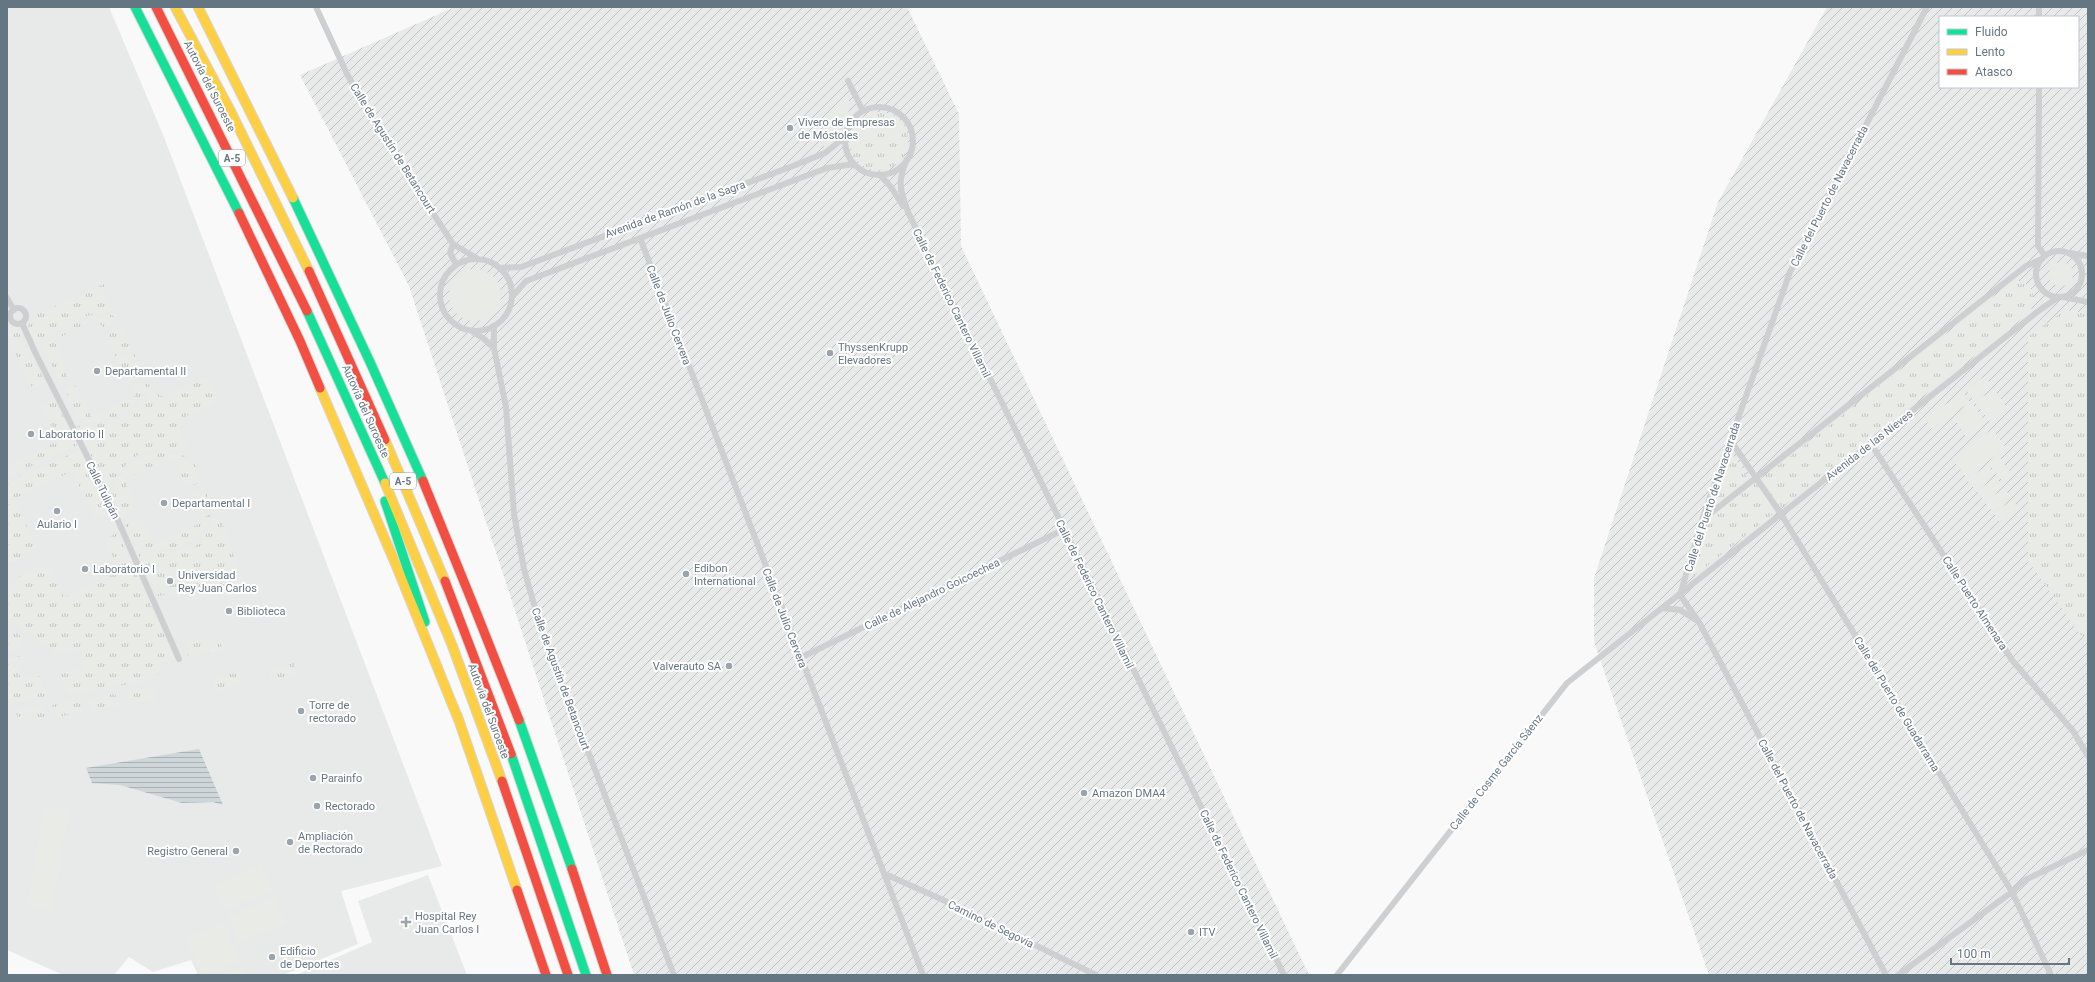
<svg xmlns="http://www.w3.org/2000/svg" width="2095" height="982" viewBox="0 0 2095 982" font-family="Roboto,sans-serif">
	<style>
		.built { fill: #e8e9e9 }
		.industrial { fill: url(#industrial-furrows); fill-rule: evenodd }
		.grass { fill: url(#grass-tufts) }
		.garden { fill: #e8ebe6 }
		.water { fill: url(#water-rules) }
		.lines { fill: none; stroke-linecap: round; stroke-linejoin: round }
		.fast-casing { stroke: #d5d6d6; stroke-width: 11 }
		.slow-casing { stroke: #d5d6d6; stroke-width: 11 }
		.jam-casing { stroke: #d5d6d6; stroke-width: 11 }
		.street { stroke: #cecfd0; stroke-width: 6 }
		.fast { stroke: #16e098; stroke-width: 9 }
		.slow { stroke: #ffcf43; stroke-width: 9 }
		.jam { stroke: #f24e42; stroke-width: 9 }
		.poi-dot { fill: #99a4ac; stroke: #fff; stroke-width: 1.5 }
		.labels { text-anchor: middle; stroke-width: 4; stroke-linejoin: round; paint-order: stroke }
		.shield { fill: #fff; stroke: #939fa8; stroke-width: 1 }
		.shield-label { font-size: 10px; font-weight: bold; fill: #657683 }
		.street-label { font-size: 11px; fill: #657683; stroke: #fff }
		.poi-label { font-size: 11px; fill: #657683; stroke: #fff; text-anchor: start }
	</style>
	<defs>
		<pattern id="industrial-furrows" width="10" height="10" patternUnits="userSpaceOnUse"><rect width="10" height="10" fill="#e8e9e9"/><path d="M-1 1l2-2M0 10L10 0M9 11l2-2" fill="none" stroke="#c0c1c2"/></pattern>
		<pattern id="grass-tufts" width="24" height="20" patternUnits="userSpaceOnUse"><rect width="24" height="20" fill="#e8ebe6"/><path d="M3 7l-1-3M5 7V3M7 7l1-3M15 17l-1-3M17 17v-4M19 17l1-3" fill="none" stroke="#c0c3c0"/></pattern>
		<pattern id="water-rules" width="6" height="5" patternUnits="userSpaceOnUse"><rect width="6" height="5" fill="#ced6d9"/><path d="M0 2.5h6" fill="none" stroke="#abb2b5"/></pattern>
	</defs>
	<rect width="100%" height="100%" fill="#f9f9f9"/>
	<path class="built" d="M7 7H109L164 137 442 866 341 891 358 944 283 975H198L191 960 153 972 129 957 114 975H63L7 950Z
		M428 875 467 975H296L372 942 358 901Z"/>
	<path class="industrial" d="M455 7H907L959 114 961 246 1309 975H634L409 286 300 75Z
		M1827 7H2088V975H1709L1594 642V578L1718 202ZM1940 17H2078V87H1940Z"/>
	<path class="grass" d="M850 141a29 29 0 1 1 58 0a29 29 0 1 1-58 0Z
		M2019 279V284H2026L2033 291V301L2029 306 2033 310 1694 576 1690 571 1730 451 1753 485 2012 282Z
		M104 284 106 286 103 291 111 311C100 316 86 314 75 319 61 325 49 342 35 343L28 327 31 317Z
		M2065 310 2087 313 2088 314V645L2028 561V337Z
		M112 315 116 318 115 321 103 328 97 319 54 340 67 368 64 370 68 378 60 382 43 347C65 325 81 319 112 315Z
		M7 324 15 325 46 383 33 389 10 343 7 342Z
		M120 326 132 349 115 356 106 334Z
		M133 352 145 375 130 382 117 360Z
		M206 376 216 389V401C206 412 176 411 180 431 181 438 188 444 188 451 180 452 171 449 163 449 132 449 121 468 109 493L77 426C116 424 126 419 152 390L159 395 165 397Z
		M144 381 150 385C136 408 108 428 80 421L64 388 72 384 73 387 76 386 92 418 135 396 133 387Z
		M55 400 77 445 7 477V466L58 441 42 407Z
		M80 450 109 513 96 520 72 471 14 499 37 548 13 563 7 565V482Z
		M158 452H168L185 456 174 462 172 457 124 479 134 503 132 505 134 510 120 516 112 498C117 472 132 459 158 452Z
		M184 461 194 464 196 466 194 469 203 481 187 488 176 465Z
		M205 485 208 500H211L213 508 199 514 189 493Z
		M211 514C211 518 209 521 207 525 194 549 152 561 132 539 129 535 127 529 125 525L138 519 139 521 142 520 154 544 203 522 201 518Z
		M214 516 219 517 229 539 239 575 230 577V584L158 596 134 545C154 554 170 555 190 546L192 549 201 541 199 539 207 529Z
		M117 532 176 660 161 662 158 675 150 680 69 695 60 673 84 668 81 650 55 654 53 648C36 640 24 627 7 619V589C17 577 32 564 49 567L64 598 120 571 105 541Z
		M12 632 19 634 22 640 21 646 13 651 7 650V633Z
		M220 637 222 651 188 657 186 643Z
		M23 656 28 660 11 663V668H19L20 679 39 676 48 699 11 704 7 701V658Z
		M294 663 297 675 271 681 269 669Z
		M240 672 242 684 216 691 213 678Z
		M152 687 157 700 130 704 125 692Z
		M115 694 120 706 93 710 88 699Z
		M79 700 83 712 57 717 52 705Z
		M42 707 47 718 20 723 15 711Z"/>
	<path class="garden" d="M848 96C852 110 847 114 842 127 838 138 836 143 824 148 821 131 829 103 848 96Z
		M2049 274a12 12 0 1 1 24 0a12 12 0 1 1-24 0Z
		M449 295a26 26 0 1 1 52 0a26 26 0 1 1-52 0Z
		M1985 376 1992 386 1973 400 1966 390Z
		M1994 389 2007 408 1989 421 1975 402Z
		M1963 392 1970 402 1932 429 1925 419Z
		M1972 403 1986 423 1966 437 1953 417Z
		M1992 429 2006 448 1966 477 1952 458Z
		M1999 457 2013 475 2003 482 1989 464Z
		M1987 465 1994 474 1975 489 1967 480Z
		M1996 477 2002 486 1983 500 1977 491Z
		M2004 488 2011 497 1992 511 1985 502Z
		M2012 500 2019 508 2000 522 1994 513Z
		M44 805 69 810 52 911 27 907Z
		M261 864 272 891 224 911 213 885Z
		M275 897 286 923 238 943 227 917Z
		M224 922 240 961 206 975H201L186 938Z
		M242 968 245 975H224Z"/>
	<path class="water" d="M199 749 223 805 213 802 182 803 120 785 92 783 86 768Z"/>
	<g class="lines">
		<g class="fast-casing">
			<path id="fast" d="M135 7 239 213
				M293 198 370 362 423 481
				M307 311 385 483
				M385 501 425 622
				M519 720 572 869
				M511 754 586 975"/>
		</g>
		<g class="slow-casing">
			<path id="slow" d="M175 7 230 110 309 271
				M198 7 293 198
				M320 388 396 565 459 721
				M385 440 445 581
				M385 483 452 645 502 781
				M457 715 517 890"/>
		</g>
		<g class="jam-casing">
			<path id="jam" d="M156 7 307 311
				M239 213 300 341 320 388
				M309 271 385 440
				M423 481 473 604 519 720
				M445 581 511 754
				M502 781 568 975
				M572 869 607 975
				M517 890 546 975"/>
		</g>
		<path class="street" d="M316 7 347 74 377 127 453 244 478 259
			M2039 17V7
			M848 81 863 111
			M2039 87 2038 246 2045 256
			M845 141a34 34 0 1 1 68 0a34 34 0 1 1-68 0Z
			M907 159C897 182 900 189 908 212L1284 975
			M880 175 891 187 903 206
			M640 238 923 975
			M453 244 450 253 456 264
			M2036 274a23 23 0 1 1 46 0a23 23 0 1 1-46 0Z
			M2070 253 2088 256
			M440 295a36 36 0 1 1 72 0a36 36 0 1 1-72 0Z
			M500 268 521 267 793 166 825 153 845 137
			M512 297 526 281 827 168 854 164
			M2063 297 2088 302
			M7 298 14 310
			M10 316a8 8 0 1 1 16 0a8 8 0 1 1-16 0Z
			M22 323 35 352 109 500 179 659
			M494 327V348L506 407 514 514 524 569 541 629 674 975
			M474 333 483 338 494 348
			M1730 440 1781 514 2012 892 2051 975
			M1871 444 2012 660 2073 731 2088 756
			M1702 520 2026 266 2042 259
			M1680 595 1702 520 1790 272 1927 7
			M1680 595 1699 622 1886 975
			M1662 608 1680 610 1696 620
			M800 658 1063 530
			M885 874 941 899 1096 975
			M1337 975 1567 683 2041 309 2059 297
			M1898 975 2012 892 2025 880 2088 850"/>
		<use href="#fast" class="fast"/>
		<use href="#slow" class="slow"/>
		<use href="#jam" class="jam"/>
	</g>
	<g class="poi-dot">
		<circle cx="790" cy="128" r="4"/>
		<circle cx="830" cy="353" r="4"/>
		<circle cx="97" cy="371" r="4"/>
		<circle cx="31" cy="434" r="4"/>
		<circle cx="164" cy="503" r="4"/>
		<circle cx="57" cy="511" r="4"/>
		<circle cx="85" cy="569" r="4"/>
		<circle cx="686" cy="574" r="4"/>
		<circle cx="170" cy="581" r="4"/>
		<circle cx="229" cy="611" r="4"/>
		<circle cx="729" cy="666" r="4"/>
		<circle cx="301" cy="711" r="4"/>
		<circle cx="313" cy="778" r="4"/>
		<circle cx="1084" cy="793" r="4"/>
		<circle cx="317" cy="806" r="4"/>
		<circle cx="290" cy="842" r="4"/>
		<circle cx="236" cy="851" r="4"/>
		<path d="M404 916h4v4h4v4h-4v4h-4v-4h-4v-4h4z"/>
		<circle cx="1191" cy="932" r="4"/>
		<circle cx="272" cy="957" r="4"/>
	</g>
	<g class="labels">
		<g class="shield">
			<rect x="219" y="150" width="26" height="16" rx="3"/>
			<rect x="390" y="473" width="26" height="16" rx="3"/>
		</g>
		<g class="shield-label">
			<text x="232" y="162">A-5</text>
			<text x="403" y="485">A-5</text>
		</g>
		<g class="street-label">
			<text transform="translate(210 86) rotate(63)" y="4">Autovía del Suroeste</text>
			<text transform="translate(393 148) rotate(58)" y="4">Calle de Agustín de Betancourt</text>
			<text transform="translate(1829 196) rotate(-63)" y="4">Calle del Puerto de Navacerrada</text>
			<text transform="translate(675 209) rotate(-20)" y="4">Avenida de Ramón de la Sagra</text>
			<text transform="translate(952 303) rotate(64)" y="4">Calle de Federico Cantero Villamil</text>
			<text transform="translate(669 315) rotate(69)" y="4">Calle de Julio Cervera</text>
			<text transform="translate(366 411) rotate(66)" y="4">Autovía del Suroeste</text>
			<text transform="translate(1869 445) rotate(-38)" y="4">Avenida de las Nieves</text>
			<text transform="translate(103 490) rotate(64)" y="4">Calle Tulipán</text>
			<text transform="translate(1712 497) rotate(-72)" y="4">Calle del Puerto de Navacerrada</text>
			<text transform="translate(932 594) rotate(-26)" y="4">Calle de Alejandro Goicoechea</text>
			<text transform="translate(1095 594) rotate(64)" y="4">Calle de Federico Cantero Villamil</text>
			<text transform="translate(1975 603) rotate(57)" y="4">Calle Puerto Almenara</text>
			<text transform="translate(785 618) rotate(69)" y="4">Calle de Julio Cervera</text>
			<text transform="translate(561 679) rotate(70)" y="4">Calle de Agustín de Betancourt</text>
			<text transform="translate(1897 704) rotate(59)" y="4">Calle del Puerto de Guadarrama</text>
			<text transform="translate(489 711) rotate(70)" y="4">Autovía del Suroeste</text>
			<text transform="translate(1496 772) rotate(-52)" y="4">Calle de Cosme García Sáenz</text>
			<text transform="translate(1798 809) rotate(62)" y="4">Calle del Puerto de Navacerrada</text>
			<text transform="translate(1239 884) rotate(64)" y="4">Calle de Federico Cantero Villamil</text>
			<text transform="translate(991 924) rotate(26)" y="4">Camino de Segovia</text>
		</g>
		<g class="poi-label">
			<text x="798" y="126">Vivero de Empresas<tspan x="798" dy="13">de Móstoles</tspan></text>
			<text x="838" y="351">ThyssenKrupp<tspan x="838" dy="13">Elevadores</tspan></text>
			<text x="105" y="375">Departamental II</text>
			<text x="39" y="438">Laboratorio II</text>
			<text x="172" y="507">Departamental I</text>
			<text x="57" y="528" text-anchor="middle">Aulario I</text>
			<text x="694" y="572">Edibon<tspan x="694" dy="13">International</tspan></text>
			<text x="93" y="573">Laboratorio I</text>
			<text x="178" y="579">Universidad<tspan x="178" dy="13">Rey Juan Carlos</tspan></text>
			<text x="237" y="615">Biblioteca</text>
			<text x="721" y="670" text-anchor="end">Valverauto SA</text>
			<text x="309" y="709">Torre de<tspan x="309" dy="13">rectorado</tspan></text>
			<text x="321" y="782">Parainfo</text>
			<text x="1092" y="797">Amazon DMA4</text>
			<text x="325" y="810">Rectorado</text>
			<text x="298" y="840">Ampliación<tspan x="298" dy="13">de Rectorado</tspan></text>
			<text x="228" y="855" text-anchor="end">Registro General</text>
			<text x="415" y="920">Hospital Rey<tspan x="415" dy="13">Juan Carlos I</tspan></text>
			<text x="1199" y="936">ITV</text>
			<text x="280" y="955">Edificio<tspan x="280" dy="13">de Deportes</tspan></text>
		</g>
	</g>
	<rect width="2095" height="982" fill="none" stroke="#657683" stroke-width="16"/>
	<rect x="1939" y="16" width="140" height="72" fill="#ffffff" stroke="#c1c8cd"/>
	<rect x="1947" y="29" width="20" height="6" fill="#16e098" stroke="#c1c8cd"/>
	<text x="1975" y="36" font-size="12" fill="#657683">Fluido</text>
	<rect x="1947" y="49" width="20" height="6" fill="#ffcf43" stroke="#c1c8cd"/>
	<text x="1975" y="56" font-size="12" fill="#657683">Lento</text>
	<rect x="1947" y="69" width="20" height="6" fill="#f24e42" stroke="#c1c8cd"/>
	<text x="1975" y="76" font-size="12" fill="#657683">Atasco</text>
	<path d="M1951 958v6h118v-6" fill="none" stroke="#657683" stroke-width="2"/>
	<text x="1957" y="958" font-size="12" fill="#657683" stroke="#ffffff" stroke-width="3" paint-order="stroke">100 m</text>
</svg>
